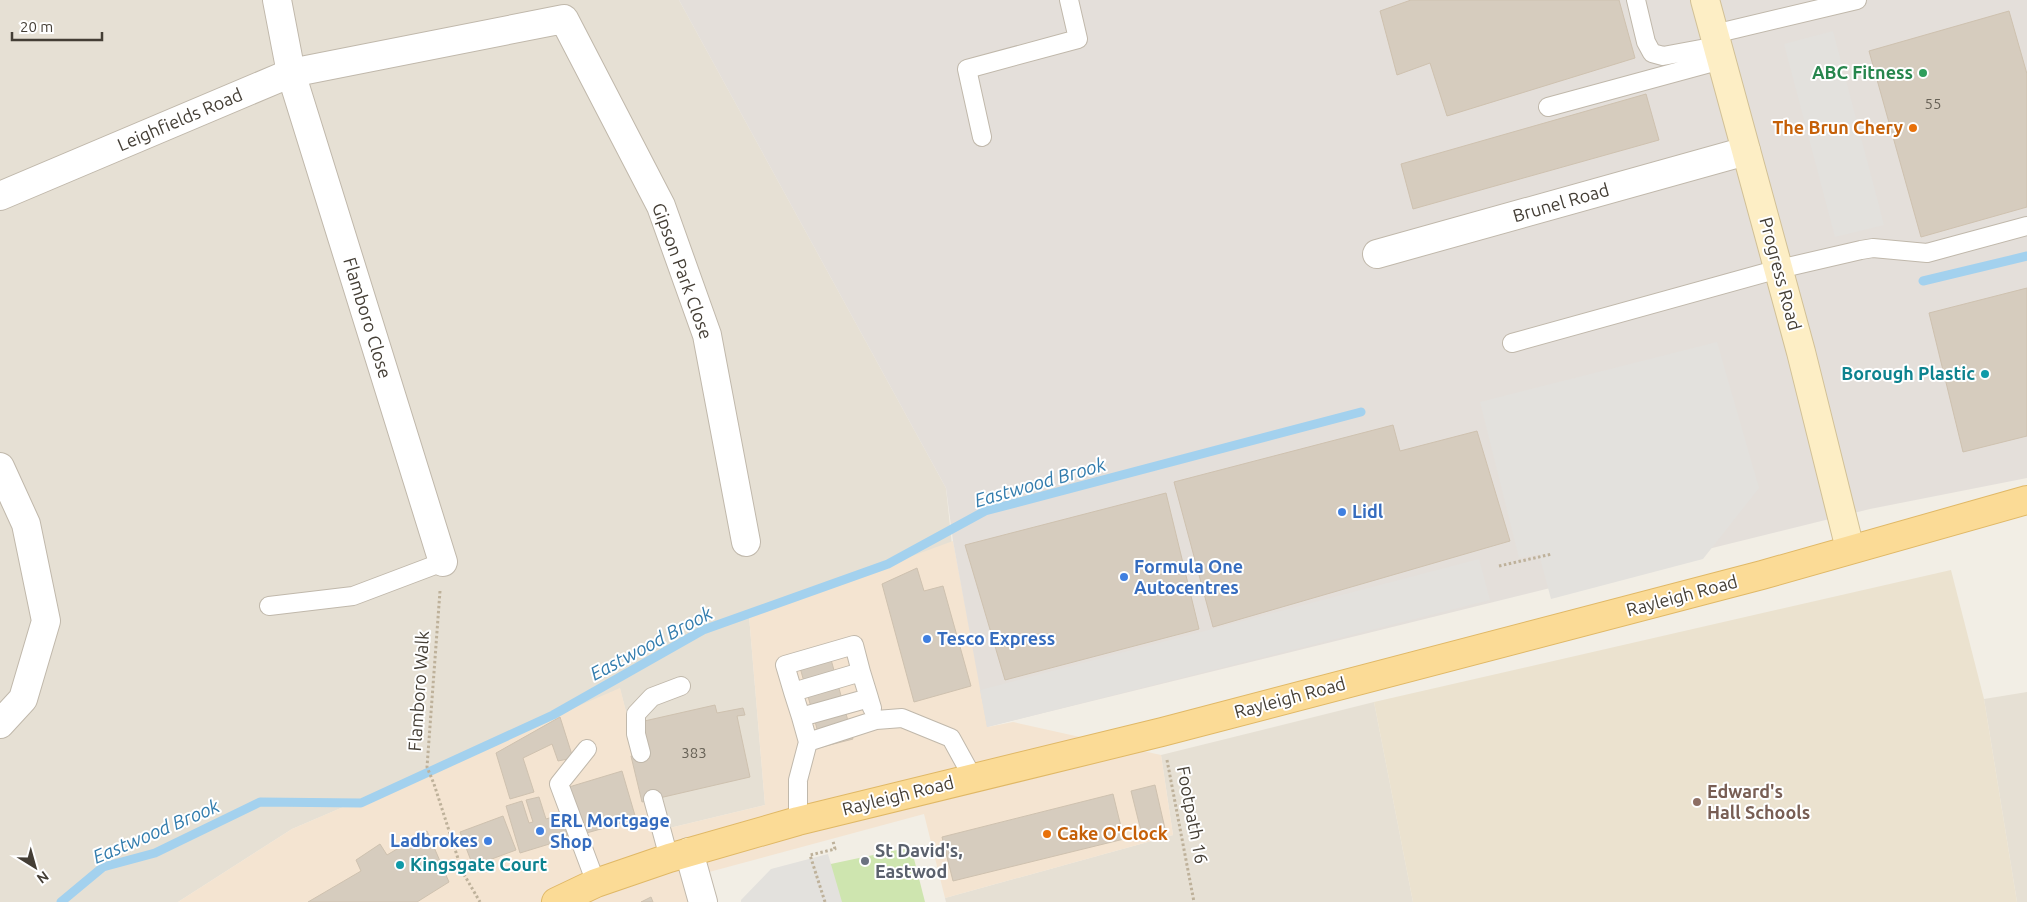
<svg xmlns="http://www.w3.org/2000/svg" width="2027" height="902" viewBox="0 0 2027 902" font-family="Ubuntu,sans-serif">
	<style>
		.residential { fill: #e6e0d4 }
		.commercial { fill: #f4e4d1 }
		.industrial { fill: #e4dfda }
		.education { fill: #ebe2cf }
		.green { fill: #cee5af }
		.parking { fill: #e3e1dd }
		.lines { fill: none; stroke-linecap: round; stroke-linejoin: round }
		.stream { stroke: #a3d1ee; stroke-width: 9 }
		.building { fill: #d6ccbe; stroke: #cec1af }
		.lane-casing { stroke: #c0b8ab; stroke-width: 20 }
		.street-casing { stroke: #c0b8ab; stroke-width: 30 }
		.secondary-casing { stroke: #d1c096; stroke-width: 30 }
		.primary-casing { stroke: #e0b866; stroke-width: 30 }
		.path { stroke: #beb19a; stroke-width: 3; stroke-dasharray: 2.5 2.5; stroke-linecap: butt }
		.lane { stroke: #fff; stroke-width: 18 }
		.street { stroke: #fff; stroke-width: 28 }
		.secondary { stroke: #fdeec5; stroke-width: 28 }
		.primary { stroke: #fbdb96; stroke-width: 28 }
		.leisure-dot { fill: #2e9e5b; stroke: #fff; stroke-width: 2 }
		.food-dot { fill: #e8710a; stroke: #fff; stroke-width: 2 }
		.culture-dot { fill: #0f9aa8; stroke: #fff; stroke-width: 2 }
		.shop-dot { fill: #3f7fe0; stroke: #fff; stroke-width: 2 }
		.education-dot { fill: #8d6e63; stroke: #fff; stroke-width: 2 }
		.worship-dot { fill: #6b7280; stroke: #fff; stroke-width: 2 }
		.labels { text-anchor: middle; stroke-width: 4; stroke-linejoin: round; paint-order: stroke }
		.number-label { font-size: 15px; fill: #686257 }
		.leisure-label { font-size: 18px; font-weight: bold; fill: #27864d; stroke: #fff; text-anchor: end }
		.street-label { font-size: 18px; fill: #443e35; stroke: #fff }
		.food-label { font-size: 18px; font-weight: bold; fill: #c56008; stroke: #fff; text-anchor: end }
		.culture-label { font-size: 18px; font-weight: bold; fill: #0d838f; stroke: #fff; text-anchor: end }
		.shop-label { font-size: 18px; font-weight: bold; fill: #366cbe; stroke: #fff; text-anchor: start }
		.education-label { font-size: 18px; font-weight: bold; fill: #785e54; stroke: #fff; text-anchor: start }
		.worship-label { font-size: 18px; font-weight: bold; fill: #5b616d; stroke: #fff; text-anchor: start }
		.water-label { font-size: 19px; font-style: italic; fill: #327cad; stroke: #fff }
	</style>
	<rect width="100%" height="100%" fill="#f2eee5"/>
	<path class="residential" d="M0 0H679L946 488 952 545 749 616 765 805 657 831 620 689 292 829 178 902H0Z
		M2027 692V902H2017L1984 699Z
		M1374 702 1413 902H946L945 898 1173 835 1161 755Z"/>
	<path class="commercial" d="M953 541 988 727 1013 722 1161 755 1173 835 945 898 924 814 698 875 706 902H178L292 829 620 688 657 831 765 805 749 616Z"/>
	<path class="industrial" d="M679 0H2027V478L1870 509 987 727 953 541 946 488Z"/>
	<path class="education" d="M1951 570 1984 699 2017 902H1413L1374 702Z"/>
	<path class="green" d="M911 847 925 902H837L826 865Z"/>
	<path class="parking" d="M1833 31 1884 225 1835 237 1784 44Z
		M1717 342 1759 488 1703 559 1551 599 1539 554 1519 558 1480 402Z
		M1479 559 1490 600 987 727 980 690Z
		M828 854 842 902H741V900L771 869Z"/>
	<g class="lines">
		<path class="stream" d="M1923 281 2027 256
			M61 902 103 867 155 853 260 802 361 803 553 715 703 630 888 564 985 511 1361 412"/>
	</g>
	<path class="building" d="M1411 0H1619L1635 58 1447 116 1430 63 1397 75 1380 11Z
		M2009 11 2027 74V207L1921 237 1869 51Z
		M1646 94 1659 140 1413 209 1401 164Z
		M2027 288V436L1963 452 1929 313Z
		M1393 425 1400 451 1477 431 1510 541 1213 627 1174 482Z
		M1166 493 1199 629 1005 680 965 545Z
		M917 568 924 591 943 586 971 686 914 702 882 584Z
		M827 645 853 739 822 747 796 653Z
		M715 705 717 713 743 708 745 715 737 716 750 777 642 802 631 756 647 752 640 722Z
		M560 717 573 758 558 761 552 744 523 758 534 792 510 799 496 753Z
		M622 771 636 819 583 834 569 787Z
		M1155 785 1166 833 1143 839 1131 791Z
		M1113 794 1124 839 953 881 942 837Z
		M539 797 546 819 562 814 569 838 520 853 506 806 522 801 529 823 533 822 526 800Z
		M503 816 516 850 473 866 460 832Z
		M427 831 449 882 417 902H308L361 871 356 860 380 844 387 855Z
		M651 897 653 902H641Z"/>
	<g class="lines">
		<g class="lane-casing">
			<path id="lane" d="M1636 0 1646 42 1652 53 1663 56 1717 46
				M1714 34 1857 0
				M1548 107 1721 60
				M982 137 967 69 1078 39 1069 0
				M1512 343 1779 269 1861 250 1873 248 1927 253 2027 226
				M269 606 353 596 443 562
				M793 692 785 665 854 645 861 672
				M801 717 793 692 861 672 869 698
				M808 742 801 717 869 698 872 708
				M587 749 559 784 596 883
				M641 753 636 734V714L652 697 681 686
				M653 799 669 858
				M798 821V780L808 742 876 720 902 718 951 738 973 778"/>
		</g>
		<g class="street-casing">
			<path id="street" d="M277 0 291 73 443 562
				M0 196 291 73 564 19 661 206 707 335 746 542
				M1377 254 1746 151
				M0 467 26 524 46 621 23 699 0 724
				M689 852 703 902"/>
		</g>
		<g class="secondary-casing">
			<path id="secondary" d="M1705 0 1801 352 1850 549"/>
		</g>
		<g class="primary-casing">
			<path id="primary" d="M556 902 596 883 669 858 798 821 1162 732 1762 575 2027 500"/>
		</g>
		<path class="path" d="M1499 566 1552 554
			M440 591 427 767 434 784 462 871 480 902
			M1167 760 1194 902
			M825 902 810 855 835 849 833 841"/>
		<use href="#lane" class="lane"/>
		<use href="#street" class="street"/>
		<use href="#secondary" class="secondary"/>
		<use href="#primary" class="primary"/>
	</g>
	<circle class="leisure-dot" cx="1923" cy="73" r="5"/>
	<g class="food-dot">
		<circle cx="1913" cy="128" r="5"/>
		<circle cx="1047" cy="834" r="5"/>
	</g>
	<g class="culture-dot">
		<circle cx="1985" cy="374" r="5"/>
		<circle cx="400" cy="865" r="5"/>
	</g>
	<g class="shop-dot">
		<circle cx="1342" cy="512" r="5"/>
		<circle cx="1124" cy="577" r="5"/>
		<circle cx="927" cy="639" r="5"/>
		<circle cx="540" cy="831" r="5"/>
		<circle cx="488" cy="841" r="5"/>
	</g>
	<circle class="education-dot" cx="1697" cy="802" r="5"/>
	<circle class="worship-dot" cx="865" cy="861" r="5"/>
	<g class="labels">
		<g class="number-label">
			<text x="1933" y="109">55</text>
			<text x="694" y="758">383</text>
		</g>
		<g class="leisure-label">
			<text x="1913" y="79">ABC Fitness</text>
		</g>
		<g class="street-label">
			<text transform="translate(180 120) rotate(-23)" y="6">Leighfields Road</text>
			<text transform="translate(1561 203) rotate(-16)" y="6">Brunel Road</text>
			<text transform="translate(682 271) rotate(70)" y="6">Gipson Park Close</text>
			<text transform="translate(1780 274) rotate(75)" y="6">Progress Road</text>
			<text transform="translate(367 318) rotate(73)" y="6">Flamboro Close</text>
			<text transform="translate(1682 596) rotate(-15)" y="6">Rayleigh Road</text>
			<text transform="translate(419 691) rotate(-86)" y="6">Flamboro Walk</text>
			<text transform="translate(1290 698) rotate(-15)" y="6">Rayleigh Road</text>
			<text transform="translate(898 796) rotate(-14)" y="6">Rayleigh Road</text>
			<text transform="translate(1192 815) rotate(79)" y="6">Footpath 16</text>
		</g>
		<g class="food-label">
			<text x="1903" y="134">The Brun Chery</text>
			<text x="1057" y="840" text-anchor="start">Cake O'Clock</text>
		</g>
		<g class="culture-label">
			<text x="1975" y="380">Borough Plastic</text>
			<text x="410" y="871" text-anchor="start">Kingsgate Court</text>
		</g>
		<g class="shop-label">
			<text x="1352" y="518">Lidl</text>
			<text x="1134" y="573">Formula One<tspan x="1134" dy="21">Autocentres</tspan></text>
			<text x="937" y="645">Tesco Express</text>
			<text x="550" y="827">ERL Mortgage<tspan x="550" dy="21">Shop</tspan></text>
			<text x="478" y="847" text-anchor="end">Ladbrokes</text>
		</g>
		<g class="education-label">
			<text x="1707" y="798">Edward's<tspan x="1707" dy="21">Hall Schools</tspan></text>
		</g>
		<g class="worship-label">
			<text x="875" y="857">St David's,<tspan x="875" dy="21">Eastwod</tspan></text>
		</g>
		<g class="water-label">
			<text transform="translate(1040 482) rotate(-16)" y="7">Eastwood Brook</text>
			<text transform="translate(651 643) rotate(-28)" y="7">Eastwood Brook</text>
			<text transform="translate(156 831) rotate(-23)" y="7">Eastwood Brook</text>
		</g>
	</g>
	<g transform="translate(35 867) rotate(143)" stroke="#ffffff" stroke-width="4" paint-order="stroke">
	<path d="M0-4L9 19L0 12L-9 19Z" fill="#443e35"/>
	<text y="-8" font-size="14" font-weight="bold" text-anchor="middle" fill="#443e35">N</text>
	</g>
	<path d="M12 32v8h90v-8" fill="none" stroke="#443e35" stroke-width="2.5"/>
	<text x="20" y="32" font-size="15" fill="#443e35" stroke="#ffffff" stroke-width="4" paint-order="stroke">20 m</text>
</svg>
